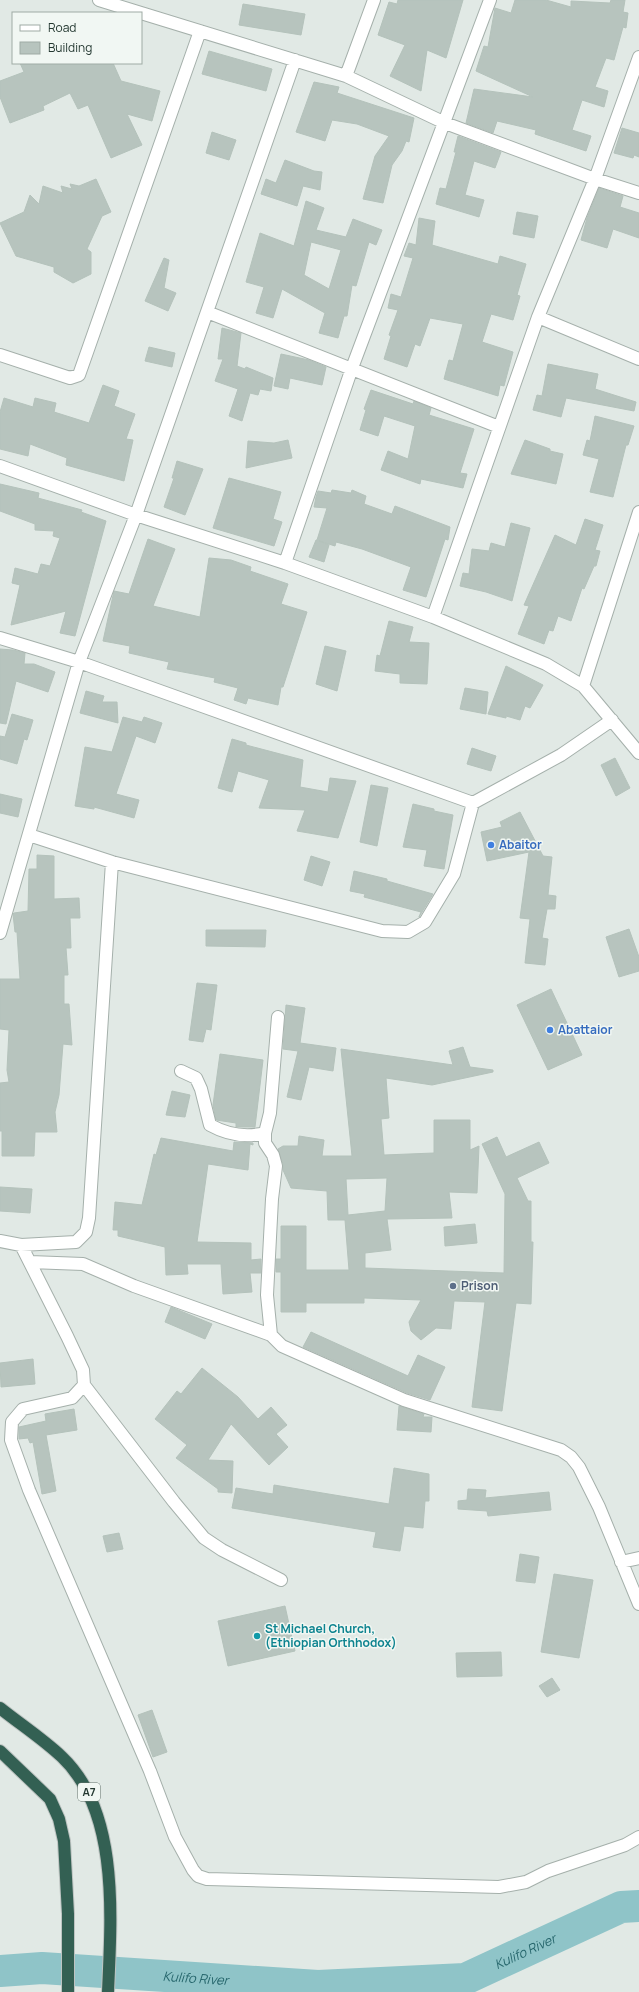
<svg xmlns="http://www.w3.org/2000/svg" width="639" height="1992" viewBox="0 0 639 1992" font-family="Manrope,sans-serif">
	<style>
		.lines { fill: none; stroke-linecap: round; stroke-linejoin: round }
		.river { stroke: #8fc4c8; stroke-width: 32 }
		.building { fill: #b7c4be; stroke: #b4c2bb; fill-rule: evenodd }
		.minor-casing { stroke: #a5b0ab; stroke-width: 14 }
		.highway-casing { stroke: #bdc3c1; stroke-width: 14 }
		.minor { stroke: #fff; stroke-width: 12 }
		.highway { stroke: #336053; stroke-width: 12 }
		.shop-dot { fill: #3f7fe0; stroke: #f1f7f3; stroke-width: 1.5 }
		.service-dot { fill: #5c6f8a; stroke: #f1f7f3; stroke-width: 1.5 }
		.culture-dot { fill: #0f9aa8; stroke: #f1f7f3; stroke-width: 1.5 }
		.labels { text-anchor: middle; stroke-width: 3; stroke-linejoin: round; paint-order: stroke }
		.shield { fill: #f1f7f3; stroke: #62716b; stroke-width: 1 }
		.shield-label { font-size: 11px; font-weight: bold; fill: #243831 }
		.shop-label { font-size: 12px; font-weight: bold; fill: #366cbe; stroke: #f1f7f3; text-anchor: start }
		.service-label { font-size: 12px; font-weight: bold; fill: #4e5e75; stroke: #f1f7f3; text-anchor: start }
		.culture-label { font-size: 12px; font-weight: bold; fill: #0d838f; stroke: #f1f7f3; text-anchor: start }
		.water-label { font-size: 13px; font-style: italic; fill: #26666c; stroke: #f1f7f3 }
	</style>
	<rect width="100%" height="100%" fill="#e1e9e5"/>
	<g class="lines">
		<path class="river" id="s1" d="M0 1971 42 1968 318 1986 465 1979 621 1907 639 1906"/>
	</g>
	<path class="building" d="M398 0H463L446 58 427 50 421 91 390 76 405 45 378 35 389 2 397 4Z
		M515 0H546L571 7V1L610 3 611 0H625L623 12 628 13 626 28 623 27 614 60 606 58 595 87 608 91 604 107 582 100 572 130 591 136 586 151 535 134 536 130 497 121 493 133 466 123 474 89 533 97 476 71 484 46 488 47 495 8 511 13Z
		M243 4 305 14 301 35 239 25Z
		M209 51 272 69 266 91 202 74Z
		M20 63H113L121 81 160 91 152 121 127 114 142 145 111 158 88 105 78 109 70 93 43 106 44 110 10 123 0 97V81L24 72Z
		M314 82 339 87 337 93 414 118 409 142 406 141 402 151 392 165 383 203 363 199 375 156 389 136 357 124 332 120 325 141 296 132Z
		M622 128 639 133V157L634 155 633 158 614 153Z
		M212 132 236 140 229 160 206 153Z
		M458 136 501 152 495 168 474 161 465 195 484 200 479 217 436 204 440 188 446 189 456 152H454Z
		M285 160 314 171 322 172 320 190 303 186 297 206 261 194 266 179 276 183Z
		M96 179 111 212 102 216 87 249 91 252V274L73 283 54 272V267L16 256 0 223 24 212 30 195 39 204 43 186 63 193 61 186 72 189 70 184 79 186Z
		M599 188 623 196 620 207 639 213V238L613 229 607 248 581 240 587 218Z
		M306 201 324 208 316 230 346 237 353 219 382 230 376 245 369 242 356 286 352 285 347 316H344L338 338 319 333 325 313 282 289 273 318 256 313 264 287 246 282 260 233 294 246ZM311 242 341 250 329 289 304 275Z
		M517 212 538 216 534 238 513 234Z
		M419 218 435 221 432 245 498 264 500 256 526 264 517 295 520 296 513 320 491 314 482 342 513 352 504 386 500 385 498 396 444 379 449 360 453 361 463 324 430 318 420 346 415 344 407 367 384 359 391 336 389 335 398 310 388 308 391 294 401 297 413 258 404 256 409 243 416 245Z
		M164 258 169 260 164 288 176 293 168 311 145 301Z
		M222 328 241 333 237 366 245 369 246 367 273 378 271 391 260 389 258 395 250 393 242 421 229 416 238 389 215 381 223 359H218Z
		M149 347 175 353 172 367 145 361Z
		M281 354 309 360 326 367 322 385 290 378 288 389 274 386Z
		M548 364 598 374 595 389 636 402 634 411 566 398 561 417 533 410 537 395 542 396Z
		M103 385 119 391 114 406 135 414 126 439 133 440 124 481 66 465 67 458 30 444 28 456 0 449V412L4 398 33 407 35 398 56 403 54 412 89 423Z
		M371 390 413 404 414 401 431 408 429 415 474 429 460 473 467 474 463 488 421 479 420 484 381 470 388 451 408 459 415 426 384 416 378 436 360 430 366 410 364 409Z
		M595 416 634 426 628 445H626L613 497 590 492 599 459 583 455 587 440 590 441Z
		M288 440 292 458 246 468 248 441 274 443Z
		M525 440 550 449V451L563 454 556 484 511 474Z
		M177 461 203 469 185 515 164 507 174 478H172Z
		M229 478 281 492 273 519 282 522 274 546 213 528Z
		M0 484 39 493 38 498 82 510 81 512 106 521 75 636 60 633 66 611 11 625 20 585 12 583 15 568 38 574 41 564 50 566 60 538 53 536 54 531 35 530V524L0 511Z
		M332 490 351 493 352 490 366 496 364 504 392 514 395 506 450 527 448 540 445 539 426 597 403 590 411 567 362 549 336 542 335 546 319 541 329 545 324 562 309 557 316 540H317L327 508 314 507 316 497 318 491 331 493Z
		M585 519 603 525 595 550 600 551 596 566H594L584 589 582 588 571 621 558 616 553 631 549 630 544 644 518 634 529 606 524 605 555 535 576 545Z
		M511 523 530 528 512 601 486 592 460 586 463 573 469 574 472 549 489 551 491 543 505 547Z
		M148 539 175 549 153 606 200 617 209 558 231 560 251 567 250 571 288 584 281 604 307 612 283 687H281L278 705 248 698 246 704 234 700 238 688 214 682 215 678 167 669 169 662 129 653 130 646 103 641 114 591 129 594Z
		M389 621 413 627 409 642 429 643 427 684 400 683V674L375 671 377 655 380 656Z
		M325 646 346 651 337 691 316 684Z
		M0 649 13 650 25 653 24 664H34L55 672 48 692 16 681 6 724 0 723Z
		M506 666 543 685 530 708 525 706 520 720 506 716V718L488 714Z
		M465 688 488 692 486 714 460 709Z
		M86 691 104 696 102 702H117L118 723 80 713Z
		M12 714 33 720 27 740 24 739 17 764 0 759V736L5 737Z
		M123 717 142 722 144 717 162 723 155 743 136 736 116 794 139 800 134 818 94 807V809L75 806 85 747 112 752Z
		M232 739 246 743V745L303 760 300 787 328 792 330 778 356 781 338 838 297 831 305 810 259 808 269 780 238 771 232 792 218 788Z
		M472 748 496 756 491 771 467 764Z
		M615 758 630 788 616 796 601 765Z
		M371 785 388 788 377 846 360 842Z
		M0 794 22 799 18 817 0 813Z
		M413 804 434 809V811L453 815 444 869 424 866 427 850 403 847Z
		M520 812 543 856 552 857 548 895 556 896 555 909H547L542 938 548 939 545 965 525 963 530 919 520 918 529 852 487 861 481 832 502 827 500 822Z
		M37 855 54 856V899L79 898 80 918H70L71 948H66L68 975H64V1004H69L72 1045 63 1044 59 1095 55 1112 57 1132H35L34 1156H2V1131H0V1083L9 1082 7 1070 9 1030 0 1029V979H20L17 932H15L13 914 14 913 28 911 29 869H37Z
		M311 856 330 862 322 886 304 880Z
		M354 871 387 879V881L433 894 419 917 421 912 364 897 365 894 350 891Z
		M629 929 639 957V971L619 977 606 937Z
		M206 930H266L265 947 206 946Z
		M197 983 217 985 211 1030 206 1029 203 1042 189 1040Z
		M551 989 582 1055 548 1070 517 1005Z
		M286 1005 305 1008 300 1043 336 1048 333 1071 309 1067 301 1100 287 1097 298 1051 283 1049Z
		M463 1047 470 1067 493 1070V1072L432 1085 386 1078 389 1118 381 1119 384 1155 434 1153V1120H470V1150L479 1146 477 1193 449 1192 452 1218 387 1219 391 1250 365 1253V1268L504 1273 505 1194 482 1144 497 1137 506 1157 539 1142 549 1163 517 1178 528 1201H531V1242H533L531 1304 516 1303 502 1411 472 1407 485 1302 454 1301 451 1329 436 1328 421 1340 411 1331 409 1322 421 1300 364 1298V1303H306V1312H281V1272H276V1259H281V1226H306V1270H349L345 1220H328L327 1191 291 1188 283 1170V1164L278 1149 283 1146H298L299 1136 324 1140 322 1156H352L341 1049 453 1065 449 1051ZM387 1178 385 1211 348 1215 346 1179Z
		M220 1054 263 1060 255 1127H236V1123L216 1120 213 1105Z
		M172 1091 190 1095 185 1117 166 1115Z
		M161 1138 233 1151 234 1142 253 1143V1145L250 1144 248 1170 208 1164 197 1242 251 1243V1260L261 1259V1273H250L252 1292 223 1294 221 1264H187L188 1274 166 1275 165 1247 118 1236V1230H113L115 1202 142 1205 154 1154 156 1155Z
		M0 1187 32 1189 30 1213 0 1211Z
		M475 1224 477 1243 445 1246 444 1227Z
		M171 1307 212 1324 205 1339 165 1322Z
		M311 1332 408 1376 418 1355 445 1367 430 1400 407 1393 303 1347Z
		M33 1359 35 1384 1 1387 0 1363Z
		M202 1368 238 1397 258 1419 271 1407 287 1425 276 1434 288 1447 269 1465 231 1424 208 1460 233 1461 232 1493 218 1492V1489L176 1458 187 1445 155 1419 177 1391 181 1394Z
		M399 1406 424 1414 423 1417H432L431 1432 397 1430Z
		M74 1409 77 1430 46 1435 56 1491 42 1494 33 1442 30 1443 28 1438 19 1439V1427L46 1421 45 1414Z
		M394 1468 429 1474V1501H425L423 1528 404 1526 400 1551 373 1547 376 1532 232 1508 236 1488 273 1494 274 1485 389 1504Z
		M468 1489 486 1490 485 1498 549 1492 551 1510 488 1516 487 1511 458 1509V1501L467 1500Z
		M119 1533 123 1549 107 1552 103 1536Z
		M520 1554 539 1557 535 1583 516 1581Z
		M554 1574 593 1580 579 1658 541 1652Z
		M285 1606 295 1651 228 1666 218 1621Z
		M501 1652 502 1676 457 1677 456 1653Z
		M552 1678 560 1690 547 1697 539 1686Z
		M152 1710 167 1752 153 1757 138 1715Z"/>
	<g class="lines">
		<g class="minor-casing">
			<path id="minor" d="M99 0 141 13
				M141 13 346 76 445 123 595 179 639 193
				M346 76 374 0
				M207 312 499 427
				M538 317 639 359
				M0 355 70 378 79 375 200 31
				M0 466 136 515 285 563 433 617 546 664 583 686 639 753
				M285 563 352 368 490 0
				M433 617 538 317 595 179 639 57
				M0 638 79 662 473 803
				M583 686 639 512
				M29 835 112 862 382 931 408 932 425 922 454 874 473 803 561 755 612 720
				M0 933 79 662 136 515 295 60
				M278 1017 270 1113 265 1133V1143L273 1155 276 1166 272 1199 267 1295 271 1335 282 1346 404 1400 561 1450 571 1457 579 1467 599 1507 639 1604
				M181 1071 196 1078 201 1089 210 1125C228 1135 245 1138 265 1133
				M0 1241 21 1245 76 1242 86 1232 89 1218 112 862
				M21 1245 67 1336 83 1370 84 1385 174 1502 204 1538 222 1550 281 1580
				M30 1262 83 1264 134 1286 271 1335
				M84 1385 72 1398 23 1409 12 1422 11 1440 29 1490 150 1771 175 1837 193 1870 198 1876 207 1879 499 1887 526 1882 548 1871 625 1845 639 1837
				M621 1562 639 1558"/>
		</g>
		<g class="highway-casing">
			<path id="highway" d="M0 1708C20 1724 43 1739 62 1757 120 1812 111 1919 108 1992
				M0 1751 50 1799 59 1819 64 1841 68 1914V1992"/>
		</g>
		<use href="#minor" class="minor"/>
		<use href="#highway" class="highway"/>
	</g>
	<g class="shop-dot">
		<circle cx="491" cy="845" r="4"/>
		<circle cx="550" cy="1030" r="4"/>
	</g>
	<circle class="service-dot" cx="453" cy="1286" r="4"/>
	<circle class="culture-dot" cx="257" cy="1636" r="4"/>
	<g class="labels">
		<rect class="shield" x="78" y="1783" width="22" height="18" rx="3"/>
		<g class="shield-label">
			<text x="89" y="1796">A7</text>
		</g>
		<g class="shop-label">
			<text x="499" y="849">Abaitor</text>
			<text x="558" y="1034">Abattaior</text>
		</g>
		<g class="service-label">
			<text x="461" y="1290">Prison</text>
		</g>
		<g class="culture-label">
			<text x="265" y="1633">St Michael Church,<tspan x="265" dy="14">(Ethiopian Orthhodox)</tspan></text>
		</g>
		<g class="water-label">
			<text dy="5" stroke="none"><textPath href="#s1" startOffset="532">Kulifo River</textPath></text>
			<text dy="5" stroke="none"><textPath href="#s1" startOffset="196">Kulifo River</textPath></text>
		</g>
	</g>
	<rect x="12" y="12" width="130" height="52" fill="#f1f7f3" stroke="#9faba5"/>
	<rect x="20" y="25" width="20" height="6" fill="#ffffff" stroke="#9faba5"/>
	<text x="48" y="32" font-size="12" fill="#243831">Road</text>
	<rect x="20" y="42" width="20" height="12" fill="#b7c4be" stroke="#9faba5"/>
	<text x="48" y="52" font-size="12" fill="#243831">Building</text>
</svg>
